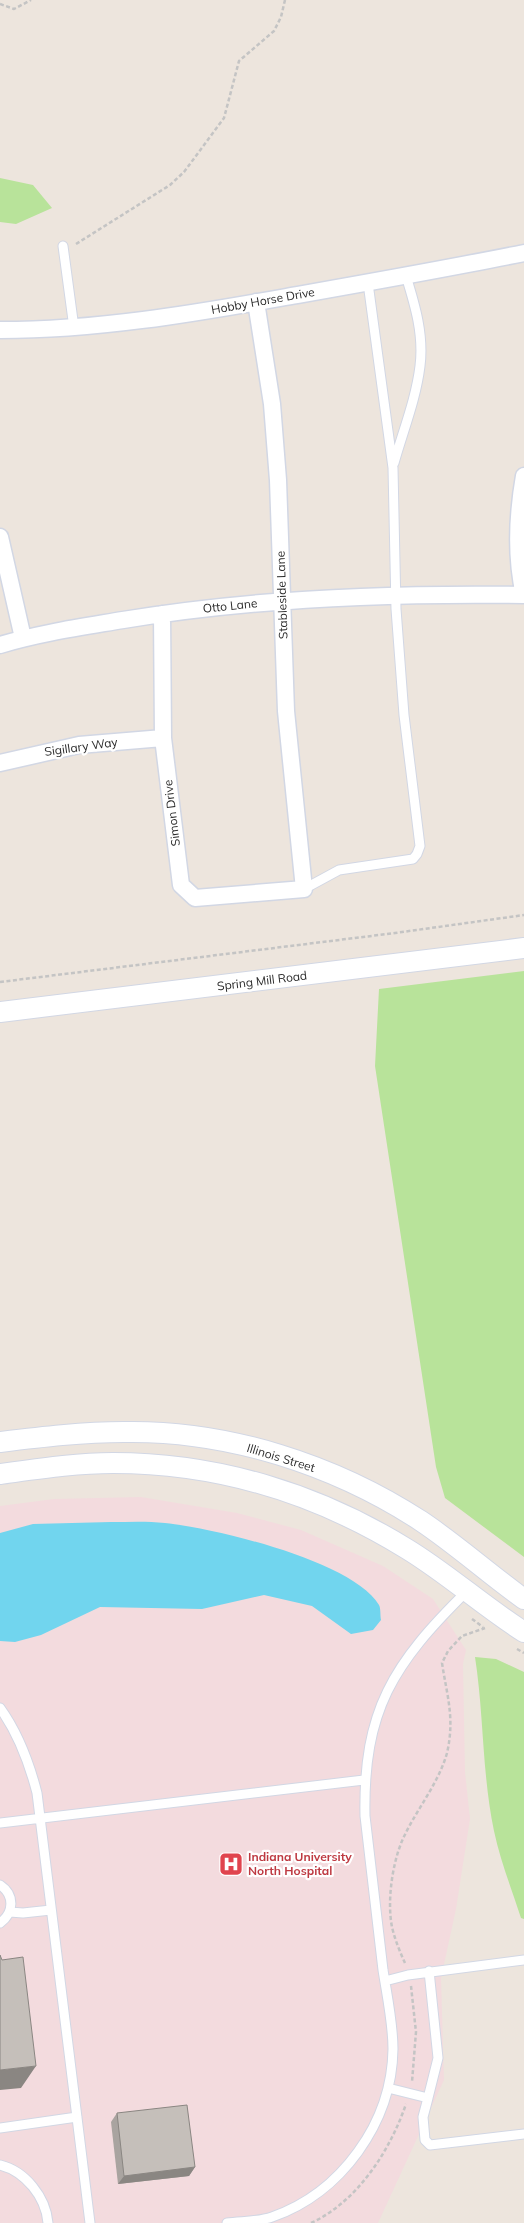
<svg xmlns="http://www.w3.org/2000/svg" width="524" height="2223" viewBox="0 0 524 2223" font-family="Mulish,sans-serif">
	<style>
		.medical { fill: #f3dbde }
		.green { fill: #b8e39a }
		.water { fill: #71d5ee }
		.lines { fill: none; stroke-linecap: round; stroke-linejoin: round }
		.service-casing { stroke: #d2d7e4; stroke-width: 11 }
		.minor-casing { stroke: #d2d7e4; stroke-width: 19 }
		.tertiary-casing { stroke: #d2d7e4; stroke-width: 22 }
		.path { stroke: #c4c4c4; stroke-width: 2.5; stroke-dasharray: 4 2.5; stroke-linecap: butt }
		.service { stroke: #fff; stroke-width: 9 }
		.minor { stroke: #fff; stroke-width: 16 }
		.tertiary { stroke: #fff; stroke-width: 20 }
		.wall { fill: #a9a4a0 }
		.shaded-wall { fill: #8a8682 }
		.building { fill: #c5bfba; stroke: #8a8682 }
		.labels { text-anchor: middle; stroke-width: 4.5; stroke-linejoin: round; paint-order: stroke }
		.street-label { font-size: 12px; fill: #2b2b2b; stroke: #fff }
		.health-label { font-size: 12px; font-weight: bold; fill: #be3a42; stroke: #fff; text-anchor: start }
	</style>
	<rect width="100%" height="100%" fill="#ede5dd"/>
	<path class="medical" d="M141 1497 237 1513 301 1530 383 1566 433 1599 466 1650 463 1664 465 1772 470 1819 456 1909 441 1978 444 2080 378 2223H0V1506L54 1499Z"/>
	<path class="green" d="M0 178 33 185 52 208 16 224 0 222Z
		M524 971V1557L445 1498 436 1467 375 1066 379 989Z
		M475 1657 496 1659 524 1672V1919L521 1918C512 1890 500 1860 494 1831 482 1774 484 1715 475 1657Z"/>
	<path class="water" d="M111 1522C129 1522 147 1521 165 1523 214 1528 353 1561 379 1605 381 1609 380 1615 381 1620L373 1630 351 1634 312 1606 264 1595 202 1609 100 1607 41 1635 15 1642 0 1641V1533L33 1524Z"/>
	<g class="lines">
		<g class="service-casing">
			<path id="service" d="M63 246 74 328
				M394 463C403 431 416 399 420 366 424 335 415 305 406 276
				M304 889 339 870 413 859 417 854 420 846 404 715 396 609 393 468 368 283
				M0 1708C18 1733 29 1762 37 1793L90 2223
				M0 1823 364 1780
				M0 1885C15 1895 14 1913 0 1923
				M10 1912 23 1913 51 1910
				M385 1981 408 1975 524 1960
				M388 2088 428 2098 423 2117 425 2140 430 2145 524 2134
				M428 2098 438 2058 429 1971
				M0 2128 77 2117
				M0 2165C25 2171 46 2197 48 2223
				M227 2223C241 2221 258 2222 272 2217 341 2193 392 2123 393 2049 393 2023 387 1996 383 1970 377 1919 371 1867 365 1816 363 1710 393 1664 467 1591"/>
		</g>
		<g class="minor-casing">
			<path id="minor" d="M0 330C96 330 191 314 286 297 365 283 445 269 524 253
				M524 476C517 516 515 555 524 595
				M0 537 23 638
				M162 614 163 738 181 885 195 898 304 889 286 711 278 480 272 404 256 302
				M0 645C40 633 82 627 123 620 255 598 390 593 524 595
				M0 763 79 745 163 738"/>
		</g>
		<g class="tertiary-casing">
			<path id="tertiary" d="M0 1012 524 948
				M0 1442C41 1437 83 1432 124 1432 228 1430 335 1465 421 1521 457 1545 489 1574 524 1599
				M0 1474C37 1469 75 1463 113 1463 218 1463 318 1494 407 1549 448 1574 483 1606 524 1632"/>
		</g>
		<path class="path" d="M0 4 14 9 31 0
			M76 244 170 185 184 172 224 118 239 61 274 31 281 17 285 0
			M0 982 395 933 524 915
			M472 1619 483 1627
			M517 1649 524 1653
			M405 1963C400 1952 395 1940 392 1927 387 1902 392 1865 402 1841 415 1811 438 1785 447 1753 455 1718 447 1696 442 1663L448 1651 462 1636 485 1628
			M411 1986 416 2032 412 2082
			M311 2223C357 2202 390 2151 406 2104"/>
		<use href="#service" class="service"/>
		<use href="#minor" class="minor"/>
		<use href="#tertiary" class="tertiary"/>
	</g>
	<path class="wall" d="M117 2113 195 2167 189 2176 118 2184 111 2122Z"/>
	<path class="shaded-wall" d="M36 2066 21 2088 0 2090V2070Z
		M195 2167 189 2176 118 2184 124 2176Z"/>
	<path class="building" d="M0 1955 2 1960 23 1957 36 2066 0 2070Z
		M187 2105 195 2167 124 2176 117 2113Z"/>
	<defs>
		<g id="hospital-square" transform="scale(1.25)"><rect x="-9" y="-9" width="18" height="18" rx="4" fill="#e0444e" stroke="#fff"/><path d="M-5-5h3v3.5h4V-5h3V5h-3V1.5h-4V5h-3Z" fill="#fff"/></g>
	</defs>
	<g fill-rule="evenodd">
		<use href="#hospital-square" x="231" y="1864"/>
	</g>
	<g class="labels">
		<g class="street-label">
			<text transform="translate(263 301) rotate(-10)" y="4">Hobby Horse Drive</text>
			<text transform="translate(282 595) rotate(-92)" y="4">Stableside Lane</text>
			<text transform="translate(230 606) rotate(-6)" y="4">Otto Lane</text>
			<text transform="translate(81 747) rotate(-8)" y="4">Sigillary Way</text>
			<text transform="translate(172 813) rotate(-97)" y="4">Simon Drive</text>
			<text transform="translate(262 981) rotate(-7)" y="4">Spring Mill Road</text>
			<text transform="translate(281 1458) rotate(17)" y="4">Illinois Street</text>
		</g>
		<g class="health-label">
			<text x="248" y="1861">Indiana University<tspan x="248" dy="14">North Hospital</tspan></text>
		</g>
	</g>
</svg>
